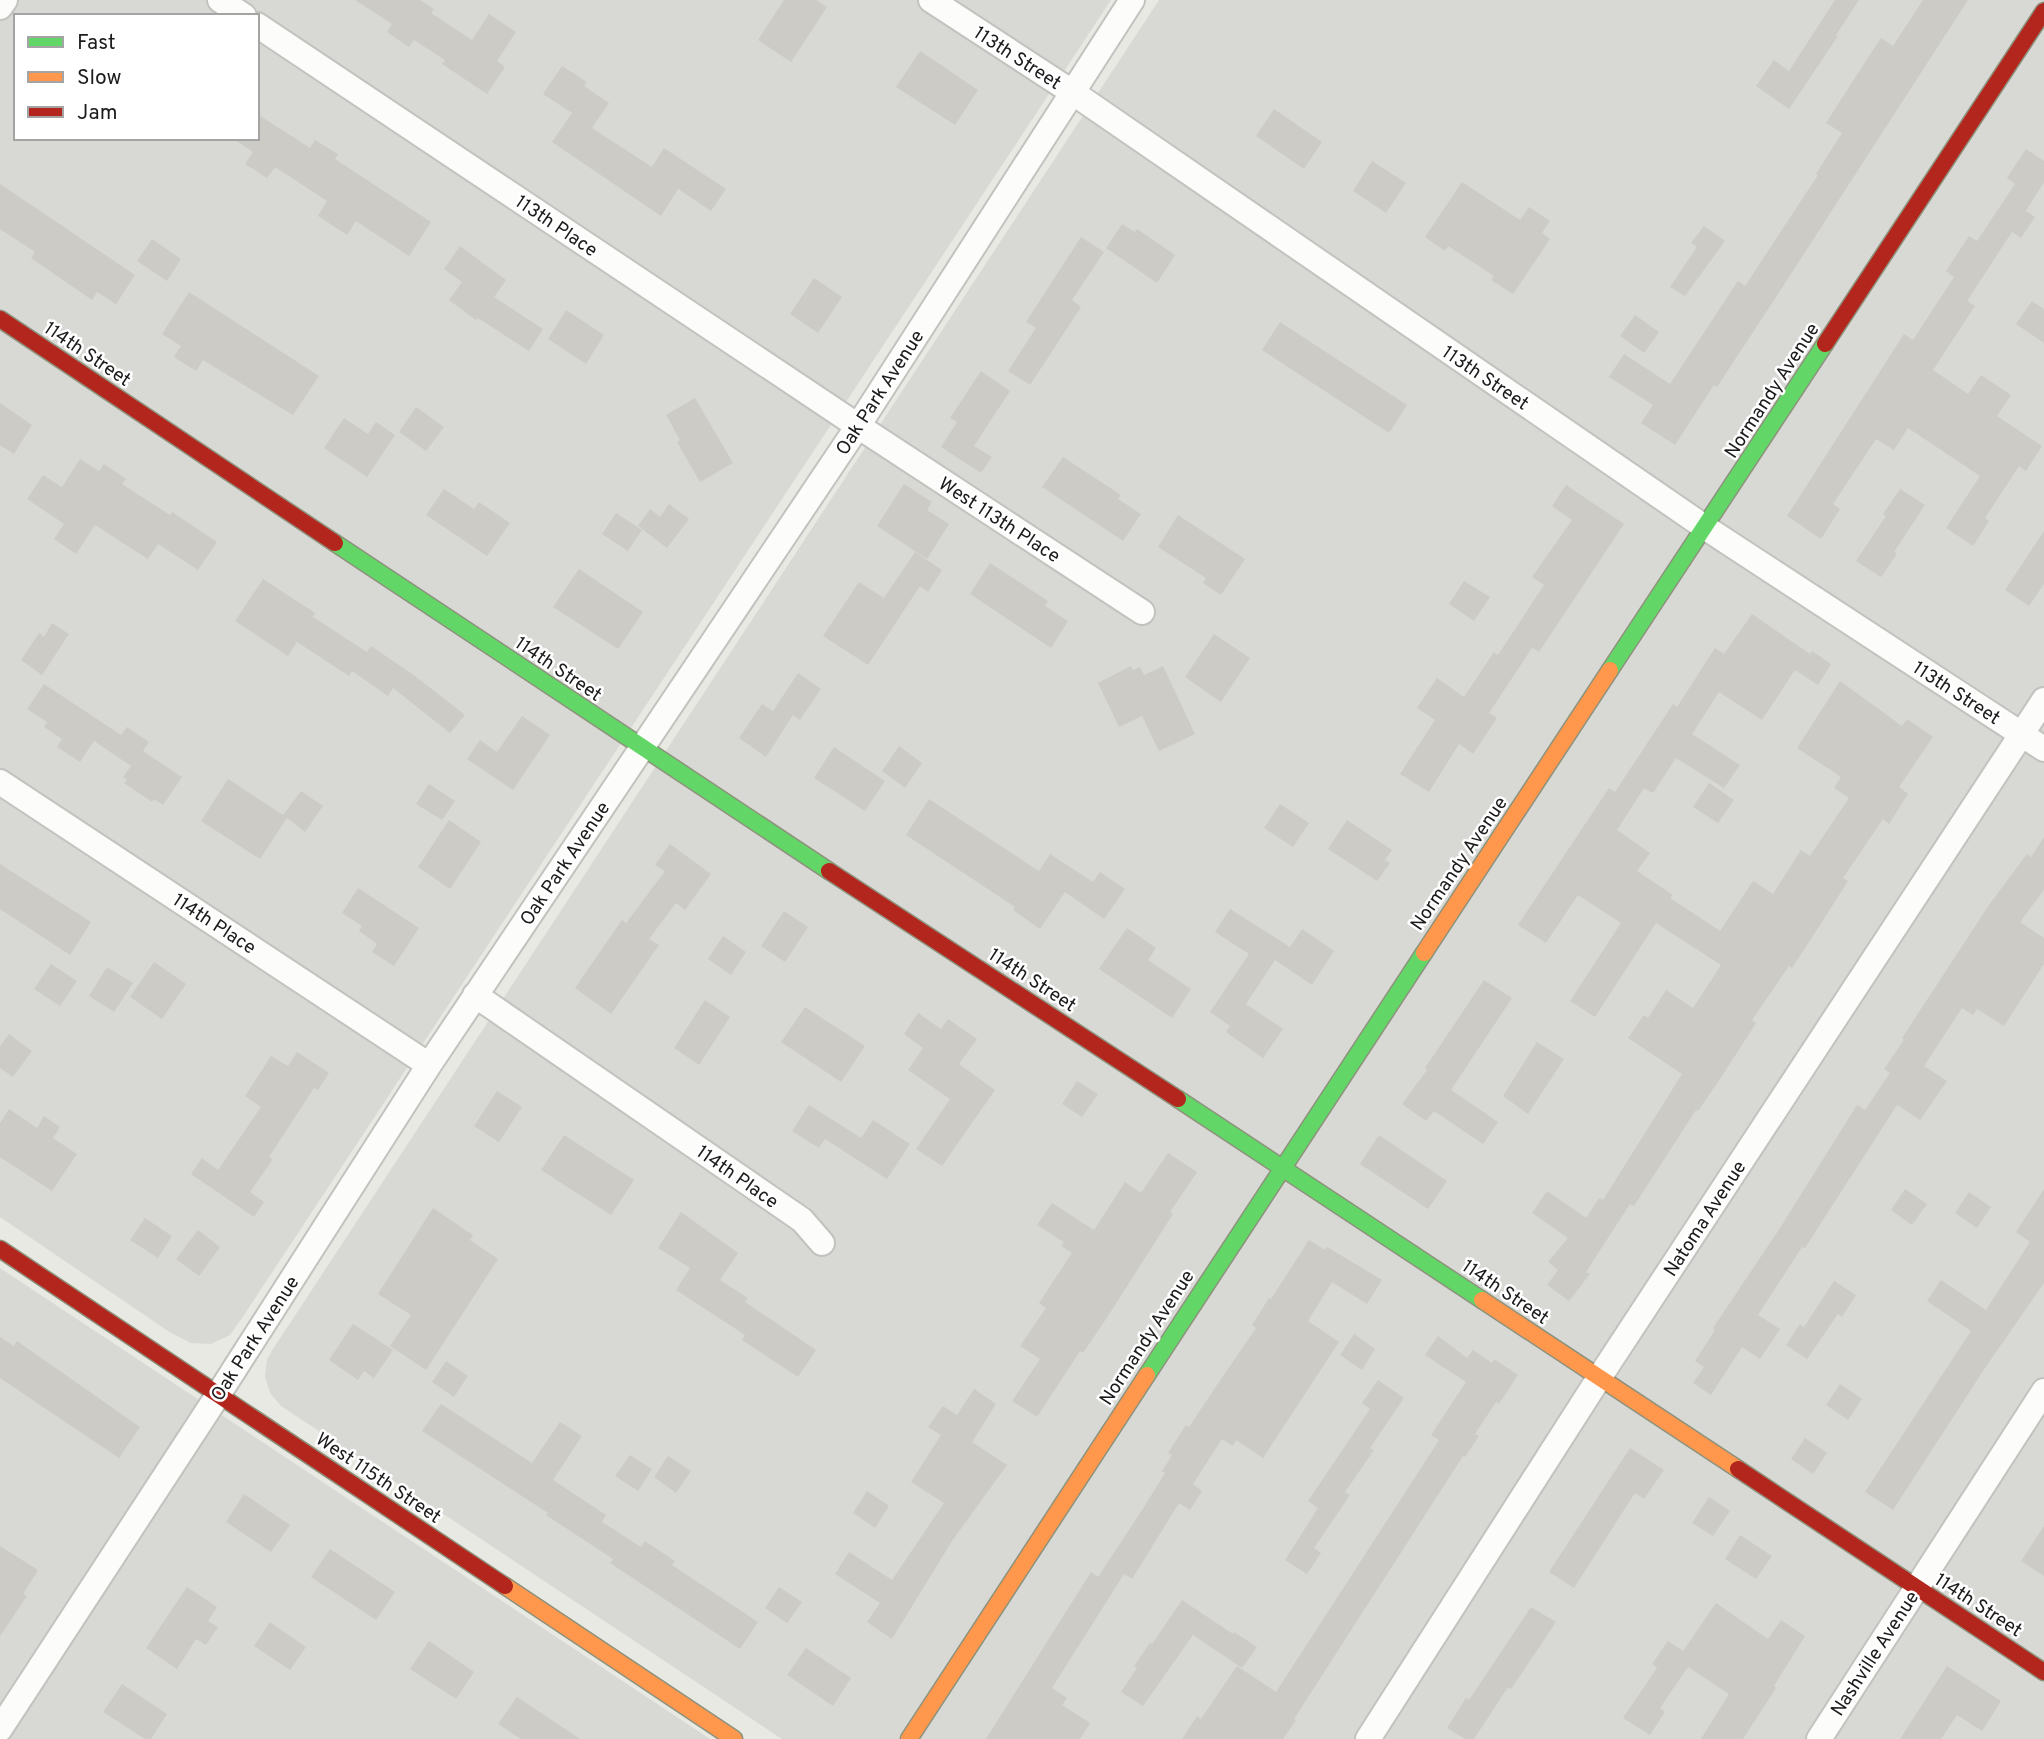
<svg xmlns="http://www.w3.org/2000/svg" width="2044" height="1739" viewBox="0 0 2044 1739" font-family="Overpass,sans-serif">
	<style>
		.residential { fill: #d8d8d5; fill-rule: evenodd }
		.building { fill: #cccbc6 }
		.lines { fill: none; stroke-linecap: round; stroke-linejoin: round }
		.street-casing { stroke: #c2c2bf; stroke-width: 28 }
		.fast-casing { stroke: #8d927c; stroke-width: 19 }
		.slow-casing { stroke: #8d927c; stroke-width: 19 }
		.jam-casing { stroke: #8d927c; stroke-width: 19 }
		.street { stroke: #fcfcfb; stroke-width: 24 }
		.fast { stroke: #63d668; stroke-width: 16 }
		.slow { stroke: #ff974d; stroke-width: 16 }
		.jam { stroke: #b3261e; stroke-width: 16 }
		.labels { text-anchor: middle; stroke-width: 5; stroke-linejoin: round; paint-order: stroke }
		.street-label { font-size: 19px; fill: #1b1b1b; stroke: #fff }
	</style>
	<rect width="100%" height="100%" fill="#e9e9e3"/>
	<path class="residential" d="M0 0H1111L244 1315 230 1335 211 1344 191 1343 171 1333 0 1217ZM16 16H257V138H16Z
		M1159 0H2044V1739H782L281 1406 270 1393 265 1376 267 1359 273 1349Z
		M0 1268 710 1739H0Z"/>
	<path class="building" d="M355 0H420L434 9 431 13 472 40 489 14 516 32 497 61 505 67 487 94 442 64 445 60 414 40 409 47 387 32 392 24Z
		M784 0H816L827 7 791 62 758 40Z
		M1835 0H1859L1836 35 1838 36 1789 109 1756 86 1774 60 1789 71Z
		M1923 0H1968L1778 294 1717 387 1714 385 1675 445 1641 423 1653 405 1609 377 1624 354 1670 384 1738 281 1745 286 1818 175 1816 174 1842 133 1826 123 1869 56 1881 38 1893 46Z
		M920 51 978 90 955 125 896 87Z
		M562 66 587 82 584 86 609 103 592 128 652 167 664 148 726 189 711 211 678 189 661 216 552 142 572 113 543 94Z
		M1274 109 1322 142 1304 169 1256 136Z
		M257 114 310 148 315 140 338 154 335 159 431 222 409 256 356 221 347 235 318 216 327 201 275 167 267 178 245 164 253 152 232 138H257Z
		M2026 149 2044 161V182L2026 211 2035 217 2021 238 2012 232 1967 301 1975 306 1933 370 1968 394 1981 375 2011 395 1997 416 2042 446 2026 471 2019 466 1985 518 1989 521 1973 546 1946 528 1980 476 1908 428 1894 450 1876 439 1833 504 1840 509 1821 539 1787 516 1904 334 1913 340 1954 277 1946 271 1969 236 1977 241 2015 184 2007 178Z
		M1372 161 1406 183 1386 213 1353 191Z
		M1462 182 1520 220 1529 207 1550 221 1542 233 1550 239 1513 294 1491 280 1494 276 1448 246 1445 251 1425 237Z
		M0 184 135 275 116 304 97 292 92 300 31 258 35 252 0 229Z
		M1122 224 1135 232 1137 229 1175 255 1157 283 1106 248Z
		M1704 226 1725 241 1685 296 1670 287 1697 247 1691 243Z
		M1081 237 1104 252 1072 300 1081 307 1030 385 1008 371 1036 328 1026 322Z
		M152 239 181 259 167 281 137 261Z
		M460 246 506 280 494 297 543 329 529 351 478 318 476 320 449 300 462 282 444 269Z
		M814 278 842 297 818 333 790 314Z
		M189 292 319 376 293 415 203 360 196 371 174 357 181 346 162 334Z
		M2032 301 2044 309V343L2016 324Z
		M566 310 604 335 586 364 548 339Z
		M1635 315 1659 332 1644 353 1620 336Z
		M1280 322 1407 405 1389 433 1262 350Z
		M981 371 1010 391 974 446 992 457 981 473 941 447 957 422 950 418Z
		M695 398 733 463 700 482 677 442 680 440 666 415Z
		M0 403 32 425 14 454 0 445Z
		M416 407 444 427 426 451 399 432Z
		M344 418 368 434 376 422 395 435 367 477 324 448Z
		M1063 457 1121 495 1118 499 1141 514 1123 541 1042 487Z
		M80 459 99 471 104 464 126 479 122 484 170 515 172 512 217 542 198 570 158 544 148 559 95 525 76 554 54 539 64 524 27 499 43 475 62 487Z
		M904 484 932 502 927 510 949 524 927 559 877 526Z
		M1566 485 1624 524 1539 652 1532 648 1489 713 1497 718 1473 754 1459 744 1429 792 1400 774 1435 720 1417 708 1437 678 1464 697 1494 652 1498 655 1544 585 1532 577 1572 520 1552 506Z
		M444 489 474 509 479 502 510 523 487 556 426 515Z
		M1900 489 1925 505 1894 552 1897 554 1881 577 1856 561 1886 516 1883 514Z
		M669 504 689 519 667 548 638 526 650 509 660 517Z
		M616 513 642 530 628 551 602 534Z
		M1178 515 1245 559 1221 595 1203 583 1206 578 1158 547Z
		M2044 531V584L2029 606 2005 590Z
		M915 552 942 570 928 592 920 586 868 665 823 636 859 582 884 598Z
		M990 563 1048 601 1045 606 1068 621 1051 648 970 594Z
		M579 569 643 612 618 649 553 607Z
		M263 579 315 613 313 617 367 652 371 646 415 676 465 715 450 733 393 688 388 696 352 671 349 676 297 642 288 656 235 621Z
		M1464 581 1490 597 1474 621 1449 604Z
		M1752 614 1810 654 1812 651 1831 664 1818 685 1795 670 1762 720 1719 692 1692 734 1740 765 1724 788 1676 758 1653 793 1644 788 1617 830 1650 853 1637 871 1673 895 1670 898 1720 931 1753 881 1773 894 1801 850 1810 856 1849 798 1834 788 1841 777 1797 748 1840 681 1902 726 1907 719 1933 737 1899 787 1908 794 1889 824 1883 819 1843 878 1848 881 1820 925 1792 968 1789 966 1752 1020 1756 1023 1722 1076 1698 1111 1696 1110 1634 1206 1630 1204 1586 1272 1590 1274 1569 1301 1547 1285 1558 1270 1548 1262 1568 1238 1532 1213 1547 1191 1586 1218 1599 1198 1603 1200 1682 1074 1628 1038 1644 1015 1648 1018 1666 990 1693 1008 1721 965 1656 923 1595 1017 1570 1001 1621 923 1578 895 1546 943 1518 925 1609 788 1615 792 1673 704 1677 707 1715 648 1724 654Z
		M52 623 69 634 42 675 21 660 39 633 44 637Z
		M1214 634 1250 658 1221 702 1185 677Z
		M1131 666 1133 670 1140 667 1144 675 1163 666 1195 734 1159 751 1142 716 1119 727 1098 683Z
		M798 673 821 689 800 720 793 715 766 757 739 738 762 704 773 711Z
		M44 684 121 735 127 727 149 742 143 751 182 777 163 805 154 799 152 802 124 783 127 780 123 777 131 766 94 741 80 762 57 747 62 739 44 727 47 722 27 709Z
		M522 716 550 735 513 790 467 759 480 740 497 752Z
		M899 746 922 763 905 788 882 771Z
		M834 747 885 781 865 811 814 778Z
		M228 779 283 815 301 791 323 806 305 832 287 818 260 859 201 821Z
		M1709 783 1734 800 1718 823 1693 807Z
		M429 784 455 801 442 820 416 804Z
		M929 799 1039 871 1050 854 1093 882 1100 872 1125 889 1104 919 1065 892 1040 929 1013 910 1015 907 906 835Z
		M1280 804 1309 823 1293 847 1264 828Z
		M449 820 481 842 450 889 418 867Z
		M1347 820 1392 850 1385 860 1390 863 1377 881 1328 849Z
		M2044 837V890L2020 922 2044 938V964L2004 1026 1977 1009 1973 1015 1962 1008 1924 1066 1947 1081 1920 1120 1897 1105 1805 1248 1802 1247 1758 1315 1780 1329 1760 1359 1742 1347 1711 1395 1693 1383 1704 1367 1695 1361 1715 1330 1713 1328 1778 1231 1857 1105 1865 1110 1890 1073 1884 1069 1904 1040 1902 1038 1989 905 2027 854 2031 857Z
		M670 844 711 874 685 910 676 903 649 939 659 945 611 1014 575 988 622 920 626 923 665 871 655 865Z
		M0 864 91 922 70 955 0 909Z
		M358 888 419 928 394 966 372 952 377 944 359 931 362 926 342 913Z
		M1230 909 1290 947 1302 929 1334 951 1312 985 1275 960 1246 1004 1283 1029 1263 1058 1226 1032 1230 1026 1210 1012 1249 954 1215 932Z
		M784 911 808 927 785 962 761 946Z
		M1127 928 1156 948 1148 960 1191 989 1172 1018 1099 969Z
		M723 936 746 952 731 975 708 959Z
		M154 962 186 984 162 1019 130 997Z
		M51 964 77 981 60 1006 34 989Z
		M107 967 133 983 114 1012 89 996Z
		M1484 980 1512 998 1451 1090 1498 1122 1483 1144 1434 1111 1426 1121 1402 1104 1427 1070 1425 1068Z
		M705 1000 730 1017 699 1065 674 1048Z
		M805 1007 865 1046 841 1082 781 1042Z
		M918 1013 941 1029 948 1019 977 1039 959 1064 995 1090 942 1166 916 1149 950 1099 908 1070 923 1048 904 1034Z
		M9 1034 32 1051 13 1077 0 1068V1046Z
		M1537 1042 1564 1059 1528 1114 1503 1096Z
		M297 1052 329 1073 318 1090 314 1088 269 1157 273 1159 250 1192 264 1202 254 1217 191 1174 202 1158 218 1170 261 1107 245 1096 271 1056 288 1066Z
		M1077 1081 1098 1094 1082 1117 1062 1104Z
		M497 1091 522 1107 499 1142 474 1126Z
		M809 1105 861 1138 873 1120 910 1144 887 1179 825 1139 819 1148 792 1131Z
		M9 1109 37 1128 44 1116 60 1127 53 1138 77 1154 52 1191 0 1157V1123Z
		M564 1135 634 1180 611 1215 541 1170Z
		M1379 1135 1447 1181 1428 1209 1360 1164Z
		M1168 1153 1197 1172 1170 1212 1173 1214 1110 1313 1083 1353 1080 1351 1037 1417 1012 1401 1040 1359 1020 1346 1046 1308 1039 1303 1072 1253 1061 1246 1064 1242 1037 1225 1052 1203 1094 1230 1125 1182 1141 1193Z
		M1905 1189 1927 1204 1912 1225 1891 1210Z
		M2044 1189V1283L1985 1368 1893 1510 1865 1492 1971 1331 1927 1301 1941 1280 1986 1310 2030 1242 2016 1232Z
		M1969 1192 1991 1207 1977 1228 1955 1213Z
		M433 1208 473 1235 470 1240 498 1259 426 1370 390 1346 411 1315 378 1294Z
		M681 1212 738 1253 720 1280 748 1298 745 1302 816 1350 798 1377 742 1340 745 1335 676 1290 690 1268 658 1248Z
		M145 1218 172 1236 158 1258 130 1240Z
		M198 1230 220 1247 199 1276 176 1259Z
		M1309 1240 1325 1250 1327 1247 1382 1280 1367 1304 1332 1282 1308 1321 1339 1342 1263 1458 1236 1440 1233 1446 1222 1439 1193 1484 1202 1491 1190 1510 1179 1503 1132 1579 1124 1574 1052 1688 1067 1698 1062 1705 1090 1723 1080 1739H986L1091 1572 1098 1577 1144 1507 1165 1473 1162 1471 1172 1455 1168 1453 1186 1425 1189 1427 1217 1385 1256 1328 1252 1325 1269 1298 1271 1299Z
		M1834 1281 1856 1295 1842 1317 1838 1314 1807 1359 1786 1345 1800 1324 1804 1327Z
		M353 1324 393 1350 374 1378 364 1371 358 1380 329 1360Z
		M1354 1334 1375 1349 1362 1370 1340 1355Z
		M1438 1336 1467 1358 1473 1350 1492 1363 1494 1359 1518 1375 1499 1404 1496 1402 1475 1434 1479 1436 1465 1457 1463 1456 1294 1719 1296 1720 1283 1739H1182L1197 1716 1201 1719 1237 1666 1276 1692 1412 1482 1439 1440 1431 1435 1466 1382 1425 1355Z
		M0 1337 14 1346 17 1341 140 1427 119 1458 0 1378Z
		M446 1361 468 1376 454 1397 432 1382Z
		M1378 1380 1404 1398 1370 1448 1374 1450 1345 1492 1350 1495 1314 1548 1321 1553 1307 1574 1285 1560 1318 1508 1308 1501 1370 1409 1362 1403Z
		M1840 1384 1862 1399 1848 1420 1826 1405Z
		M974 1389 996 1404 972 1442 1007 1465 952 1541 892 1639 867 1622 880 1603 835 1574 849 1552 892 1580 944 1503 911 1482 941 1435 928 1427 943 1406 957 1415Z
		M441 1404 532 1463 560 1422 582 1436 553 1480 606 1515 602 1522 641 1547 645 1541 675 1561 672 1565 758 1622 740 1649 610 1563 613 1559 546 1515 548 1513 422 1431Z
		M1805 1438 1827 1453 1813 1474 1791 1459Z
		M1630 1448 1664 1470 1644 1499 1635 1493 1574 1588 1549 1572Z
		M630 1455 652 1469 638 1491 615 1476Z
		M668 1456 691 1471 676 1493 654 1477Z
		M867 1491 889 1506 875 1528 853 1513Z
		M244 1494 290 1525 271 1552 226 1522Z
		M1709 1497 1730 1511 1713 1536 1692 1523Z
		M2044 1526V1576L2021 1561Z
		M1740 1535 1772 1556 1756 1579 1725 1559Z
		M0 1546 38 1570 23 1594 27 1596 0 1636Z
		M330 1549 395 1592 376 1620 311 1577Z
		M187 1587 217 1607 208 1621 218 1627 206 1645 196 1639 177 1669 146 1648Z
		M779 1587 802 1602 787 1623 765 1608Z
		M1182 1600 1233 1634 1234 1632 1257 1647 1242 1668 1193 1635 1143 1706 1121 1692 1137 1668 1134 1666 1150 1643 1152 1644Z
		M1716 1603 1768 1639 1781 1620 1805 1636 1774 1686 1776 1688 1743 1739H1701L1729 1694 1688 1667 1660 1708 1665 1712 1650 1735 1623 1718 1657 1668 1652 1664 1668 1641 1683 1651Z
		M1531 1607 1556 1622 1511 1689 1508 1687 1474 1739H1465L1447 1728 1466 1698 1469 1700Z
		M270 1622 306 1647 290 1670 254 1646Z
		M429 1641 474 1672 456 1699 410 1669Z
		M806 1648 851 1678 833 1706 787 1675Z
		M1947 1666 2001 1701 1982 1731 1957 1715 1941 1739H1900Z
		M122 1684 167 1714 151 1739H145L103 1712Z
		M517 1697 580 1739H521L498 1724Z"/>
	<g class="lines">
		<g class="street-casing">
			<path id="street" d="M220 0 244 16
				M931 0 1072 92 1706 528 2044 749
				M0 7 5 0
				M257 25 858 426 1142 612
				M0 782 429 1065
				M475 995 802 1220 822 1243
				M0 1729 218 1395 429 1065 858 426 1132 0
				M1368 1739 1599 1378 2044 700
				M1819 1739 2044 1391"/>
		</g>
		<g class="fast-casing">
			<path id="fast" d="M335 543 829 871
				M1610 670 1825 344
				M1178 1099 1482 1300
				M1147 1375 1424 953"/>
		</g>
		<g class="slow-casing">
			<path id="slow" d="M1424 953 1610 670
				M1482 1300 1738 1469
				M505 1586 734 1739
				M909 1739 1147 1375"/>
		</g>
		<g class="jam-casing">
			<path id="jam" d="M0 319 335 543
				M1825 344 2044 11
				M829 871 1178 1099
				M0 1249 505 1586
				M1738 1469 2044 1672"/>
		</g>
		<use href="#street" class="street"/>
		<use href="#fast" class="fast"/>
		<use href="#slow" class="slow"/>
		<use href="#jam" class="jam"/>
	</g>
	<g class="labels">
		<g class="street-label">
			<text transform="translate(1018 57) rotate(33)" y="7">113th Street</text>
			<text transform="translate(557 225) rotate(34)" y="7">113th Place</text>
			<text transform="translate(88 353) rotate(34)" y="7">114th Street</text>
			<text transform="translate(1486 377) rotate(34)" y="7">113th Street</text>
			<text transform="translate(1771 390) rotate(-57)" y="7">Normandy Avenue</text>
			<text transform="translate(879 392) rotate(-57)" y="7">Oak Park Avenue</text>
			<text transform="translate(1000 519) rotate(33)" y="7">West 113th Place</text>
			<text transform="translate(559 668) rotate(34)" y="7">114th Street</text>
			<text transform="translate(1957 692) rotate(33)" y="7">113th Street</text>
			<text transform="translate(564 863) rotate(-56)" y="7">Oak Park Avenue</text>
			<text transform="translate(1458 863) rotate(-56)" y="7">Normandy Avenue</text>
			<text transform="translate(215 923) rotate(33)" y="7">114th Place</text>
			<text transform="translate(1033 979) rotate(33)" y="7">114th Street</text>
			<text transform="translate(738 1176) rotate(35)" y="7">114th Place</text>
			<text transform="translate(1704 1218) rotate(-57)" y="7">Natoma Avenue</text>
			<text transform="translate(1506 1291) rotate(34)" y="7">114th Street</text>
			<text transform="translate(1146 1337) rotate(-57)" y="7">Normandy Avenue</text>
			<text transform="translate(254 1338) rotate(-57)" y="7">Oak Park Avenue</text>
			<text transform="translate(379 1477) rotate(34)" y="7">West 115th Street</text>
			<text transform="translate(1979 1604) rotate(33)" y="7">114th Street</text>
			<text transform="translate(1874 1653) rotate(-57)" y="7">Nashville Avenue</text>
		</g>
	</g>
	<rect x="14" y="14" width="245" height="126" fill="#ffffff" stroke="#a4a4a4" stroke-width="2"/>
	<rect x="28" y="37" width="35" height="10" fill="#63d668" stroke="#a4a4a4" stroke-width="2"/>
	<text x="77" y="49" font-size="21" fill="#1b1b1b">Fast</text>
	<rect x="28" y="72" width="35" height="10" fill="#ff974d" stroke="#a4a4a4" stroke-width="2"/>
	<text x="77" y="84" font-size="21" fill="#1b1b1b">Slow</text>
	<rect x="28" y="107" width="35" height="10" fill="#b3261e" stroke="#a4a4a4" stroke-width="2"/>
	<text x="77" y="119" font-size="21" fill="#1b1b1b">Jam</text>
</svg>
